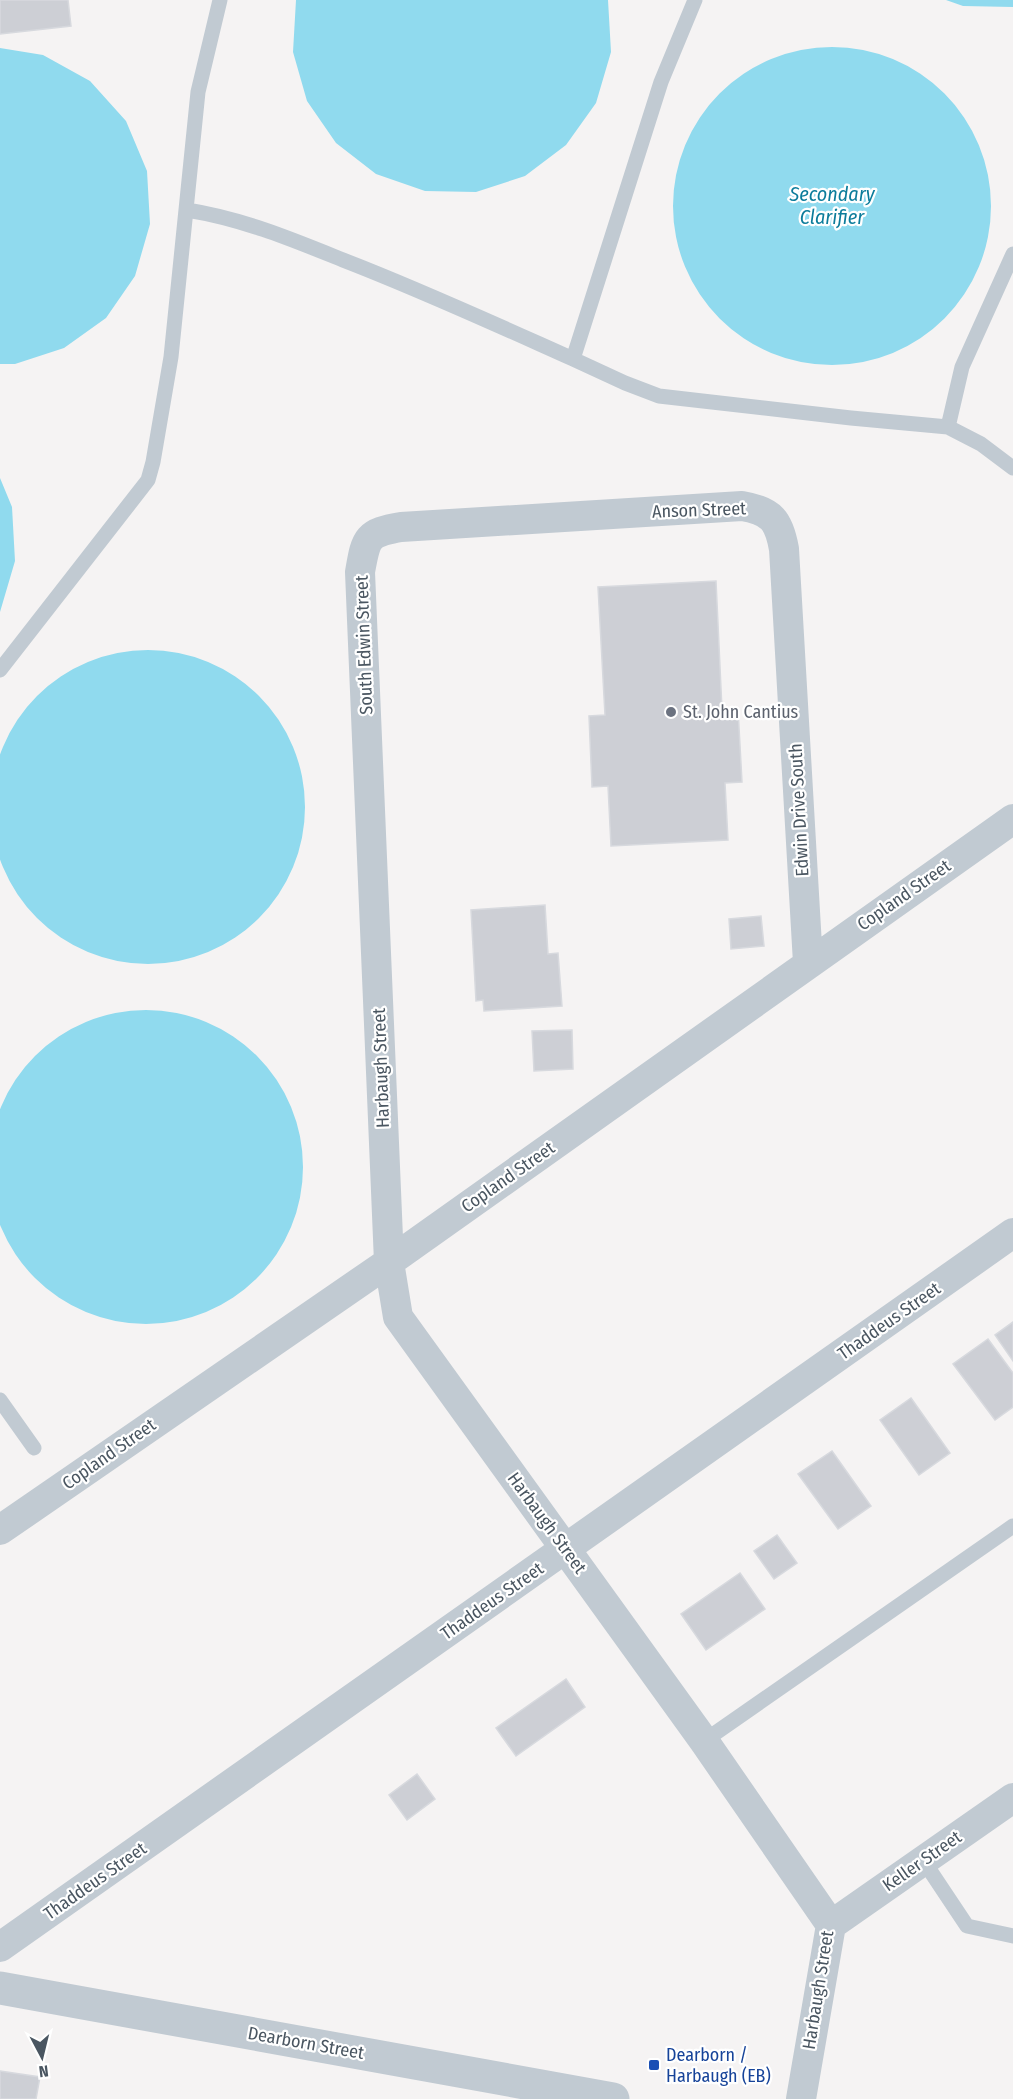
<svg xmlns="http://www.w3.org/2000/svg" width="1013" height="2099" viewBox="0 0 1013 2099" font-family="'Fira Sans Condensed',sans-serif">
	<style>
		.water { fill: #90daee }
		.building { fill: #cdcfd5; stroke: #d7d9de; stroke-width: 1.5 }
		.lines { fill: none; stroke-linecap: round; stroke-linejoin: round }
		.service { stroke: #c1cad2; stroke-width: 15 }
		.minor { stroke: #c1cad2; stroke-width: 30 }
		.tertiary { stroke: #c1cad2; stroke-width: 33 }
		.worship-dot { fill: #6b7280; stroke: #fff; stroke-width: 2 }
		.transit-dot { fill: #1a4fb4; stroke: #fff; stroke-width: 2 }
		.labels { text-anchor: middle; stroke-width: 4.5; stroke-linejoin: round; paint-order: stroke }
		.street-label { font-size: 18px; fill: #4a5661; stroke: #fff }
		.worship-label { font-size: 18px; fill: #5b616d; stroke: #fff; text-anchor: start }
		.transit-label { font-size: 18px; fill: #164399; stroke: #fff; text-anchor: start }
		.water-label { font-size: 20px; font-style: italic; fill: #0c7c9b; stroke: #fff }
	</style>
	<rect width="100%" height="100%" fill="#f5f3f3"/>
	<path class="water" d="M296 0H608L611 52 596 103 566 145 525 176 476 192 425 191 376 174 336 143 307 101 293 52Z
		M946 0H1013V7L963 6Z
		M673 206a159 159 0 1 1 318 0a159 159 0 1 1-318 0Z
		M0 48 43 55 90 81 126 121 147 171 150 224 135 276 106 318 64 348 15 364H0Z
		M0 478 12 507 15 561 0 612Z
		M-9 807a157 157 0 1 1 314 0a157 157 0 1 1-314 0Z
		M-11 1167a157 157 0 1 1 314 0a157 157 0 1 1-314 0Z"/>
	<path class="building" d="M0 0H68L71 26 0 34Z
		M716 581 722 710 738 709 742 782 725 783 728 840 611 846 608 786 592 787 589 716 605 715 598 587Z
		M545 905 548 954 558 953 562 1006 484 1011 483 1000 476 1001 471 910Z
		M761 916 764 946 731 949 729 919Z
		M572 1030 573 1069 534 1071 532 1031Z
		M1013 1322V1361L995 1335Z
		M988 1339 1013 1373V1407L995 1420 953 1364Z
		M911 1398 950 1453 919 1475 880 1420Z
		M832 1451 871 1506 838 1529 798 1474Z
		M777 1535 797 1563 774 1579 754 1551Z
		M740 1573 765 1609 706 1650 681 1614Z
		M566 1679 585 1707 516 1756 496 1728Z
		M417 1774 435 1799 407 1820 389 1795Z
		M0 2071 40 2077 36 2099H0Z"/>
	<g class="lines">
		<path class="service" d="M187 210C243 219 291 239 343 260 421 290 497 325 573 359L661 82 695 0
			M573 359 625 383 659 396 851 418 948 427 981 444 1013 468
			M948 427 962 367 1013 254
			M0 670 148 480 153 462 171 357 198 92 220 0
			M0 1400 34 1448
			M704 1741 1013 1526
			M923 1860 967 1926 1013 1936"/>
		<path class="minor" d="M0 1530 389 1262 1013 819
			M831 1925 1013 1798
			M0 1947 1013 1233
			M801 2099 831 1925 704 1741 398 1317 389 1262 360 572C366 538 366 533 401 527L742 506C772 511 779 521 784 549L808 963"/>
		<path class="tertiary" d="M0 1988 613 2099"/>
	</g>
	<circle class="worship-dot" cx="671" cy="712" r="6"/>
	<rect class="transit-dot" x="648" y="2059" width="12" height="12" rx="3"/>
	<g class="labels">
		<g class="street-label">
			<text transform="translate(699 510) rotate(-2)" y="6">Anson Street</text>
			<text transform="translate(364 645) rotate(-92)" y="6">South Edwin Street</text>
			<text transform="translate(799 810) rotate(-93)" y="6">Edwin Drive South</text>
			<text transform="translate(904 895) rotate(-35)" y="6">Copland Street</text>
			<text transform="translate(381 1068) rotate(-92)" y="6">Harbaugh Street</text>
			<text transform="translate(508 1177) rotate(-35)" y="6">Copland Street</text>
			<text transform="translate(889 1321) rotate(-35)" y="6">Thaddeus Street</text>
			<text transform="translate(109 1454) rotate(-35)" y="6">Copland Street</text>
			<text transform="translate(547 1523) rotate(54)" y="6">Harbaugh Street</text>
			<text transform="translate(492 1601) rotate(-35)" y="6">Thaddeus Street</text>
			<text transform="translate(922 1861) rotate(-35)" y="6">Keller Street</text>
			<text transform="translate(95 1881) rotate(-35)" y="6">Thaddeus Street</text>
			<text transform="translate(818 1990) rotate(-81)" y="6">Harbaugh Street</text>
			<text transform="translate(306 2043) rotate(10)" y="6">Dearborn Street</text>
		</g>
		<g class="worship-label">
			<text x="683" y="718">St. John Cantius</text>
		</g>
		<g class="transit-label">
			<text x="666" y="2061">Dearborn /<tspan x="666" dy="21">Harbaugh (EB)</tspan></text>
		</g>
		<g class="water-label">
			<text x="832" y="201">Secondary<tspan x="832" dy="23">Clarifier</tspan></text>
		</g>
	</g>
	<g transform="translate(42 2057) rotate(173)" stroke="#ffffff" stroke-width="4.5" paint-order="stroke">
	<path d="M0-4.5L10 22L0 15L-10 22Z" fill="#4a5661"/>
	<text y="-9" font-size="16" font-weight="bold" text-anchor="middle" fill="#4a5661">N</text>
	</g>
</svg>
